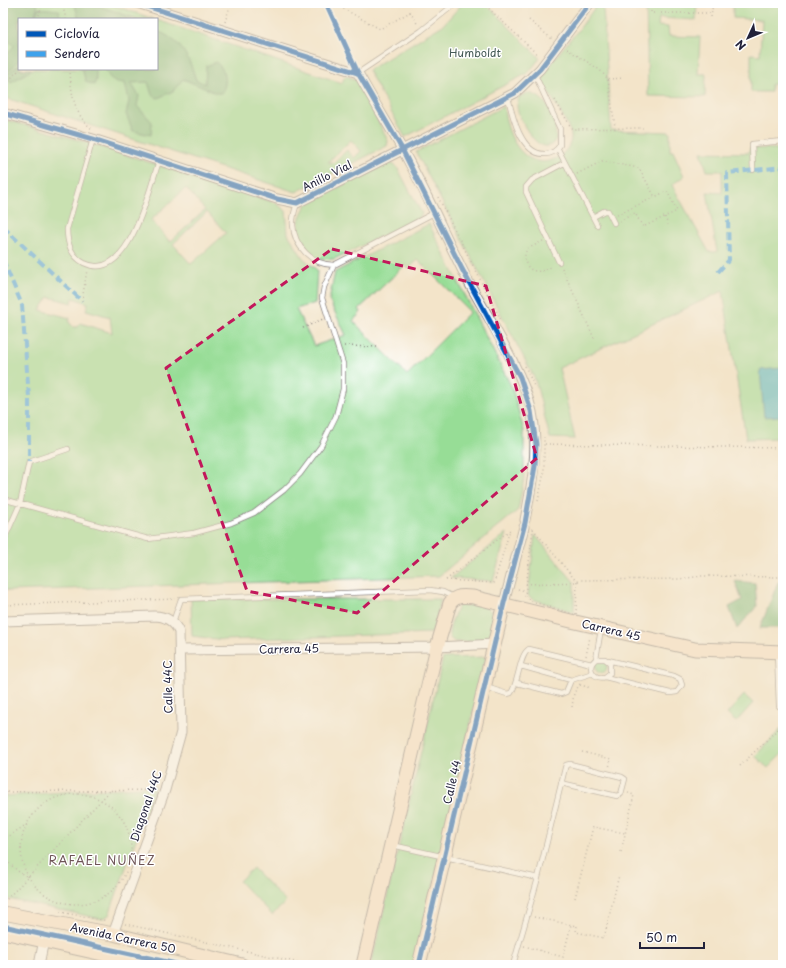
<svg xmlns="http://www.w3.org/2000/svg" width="786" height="968" viewBox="0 0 786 968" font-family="'Playpen Sans',sans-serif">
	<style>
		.green { fill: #97dd96; stroke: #5c8068; fill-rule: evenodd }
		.forest { fill: #79bc7f; stroke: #4e6f5d }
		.water { fill: #4ab6c6; stroke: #366c80 }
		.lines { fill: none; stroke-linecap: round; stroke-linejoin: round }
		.lane-casing { stroke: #8a8382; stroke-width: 6 }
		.street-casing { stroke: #8a8382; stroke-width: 11 }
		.secondary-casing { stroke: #8a8382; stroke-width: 15 }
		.path { stroke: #8a8382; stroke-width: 1.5; stroke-dasharray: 1 3; stroke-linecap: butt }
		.lane { stroke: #fff; stroke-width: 4.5 }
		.street { stroke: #fff; stroke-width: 9 }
		.secondary { stroke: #fbe5cf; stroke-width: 13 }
		.quiet { stroke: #3ea2ec; stroke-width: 4; stroke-dasharray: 8 4; stroke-linecap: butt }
		.cycleway-casing { stroke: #fff; stroke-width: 8 }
		.cycleway { stroke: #0057b8; stroke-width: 5 }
		.marked { fill: none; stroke: #c2185b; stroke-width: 3; stroke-dasharray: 8 5; stroke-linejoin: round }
		.labels { text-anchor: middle; stroke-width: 3; stroke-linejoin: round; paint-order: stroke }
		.park-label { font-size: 11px; fill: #455a56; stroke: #fff }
		.street-label { font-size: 11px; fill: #22223b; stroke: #fff }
		.neighbourhood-label { font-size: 12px; letter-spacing: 1px; fill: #6e5457; stroke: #fff }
	</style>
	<rect width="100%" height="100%" fill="#fff"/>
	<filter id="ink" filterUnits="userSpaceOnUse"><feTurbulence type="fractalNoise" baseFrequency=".025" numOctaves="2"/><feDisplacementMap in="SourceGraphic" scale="8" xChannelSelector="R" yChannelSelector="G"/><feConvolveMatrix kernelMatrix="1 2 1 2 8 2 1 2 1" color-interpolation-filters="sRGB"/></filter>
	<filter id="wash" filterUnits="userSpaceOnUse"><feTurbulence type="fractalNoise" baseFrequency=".012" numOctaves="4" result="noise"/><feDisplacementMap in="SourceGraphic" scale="16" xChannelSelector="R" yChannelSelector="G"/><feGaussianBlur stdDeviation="0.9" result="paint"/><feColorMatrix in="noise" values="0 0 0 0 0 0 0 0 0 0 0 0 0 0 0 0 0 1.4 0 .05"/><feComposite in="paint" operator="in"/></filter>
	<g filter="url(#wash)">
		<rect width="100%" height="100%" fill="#f3e4c9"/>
		<path class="green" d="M3 3H107L154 19H19V69H157V20L342 83 345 76 358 80 388 141 387 146 296 192 3 97ZM351 140 361 151 354 158 347 150 333 163 328 162Z
			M463 3H485L540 58 528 73 405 137 368 70 443 25Z
			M598 3H606L603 7 611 130 670 132V151H673L684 176 672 185 709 252H717L707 192 722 193V171H707L701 152 749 153 750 148 783 149V438L746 439 723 291 559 368 575 439 550 438 535 379 416 152 504 106C505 126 515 156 537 161 553 165 573 151 571 134 569 124 546 88 539 77L580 28Z
			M646 3H697L696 20 659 18 658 26 668 27 669 36 700 37 698 74H706L705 97 648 96Z
			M726 3H783V85L771 84V92H751V54L760 55 762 20 733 18V5H726Z
			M527 93C548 95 556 120 556 139 542 163 518 120 517 106 517 103 519 99 519 97Z
			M3 119 89 143 276 203 286 211 288 234 303 258 317 270 315 303 296 309 314 346 346 335 329 300 335 272 429 224 512 388 524 431V479L518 510 439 576 9 591 3 589ZM186 188 205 210 170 242 151 220ZM207 212 226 233 191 264 173 244ZM418 260 470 312 407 375 353 321 361 312 359 309 405 265 409 268ZM49 297 72 303 73 298 88 303 86 310 110 317 112 333 80 323 77 327H73L69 322 70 318 40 310Z
			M389 162 397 167 422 214 419 218 334 259 318 260C313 254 303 247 300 241 295 228 300 212 309 202Z
			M507 533 493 581 451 578Z
			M535 535 574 582V612L532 599 528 595Z
			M191 599H441L433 633 224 640 192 636Z
			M463 601C494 608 496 608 492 641L455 642C452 640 449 638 449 634 449 627 457 605 463 601Z
			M486 657 415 965H371L443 658Z
			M595 667a6 6 0 1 1 12 0a6 6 0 1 1-12 0Z
			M744 695 753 703 736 722 727 714Z
			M781 729 783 731V753L768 768 755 756Z
			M155 786 109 915 102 919 3 898V796Z
			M253 868 286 902 272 915 239 881Z"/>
		<path class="forest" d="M11 3H38L34 19H19V61L3 76V58L14 46 3 35V10Z
			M74 3H90L137 19H79Z
			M38 8 59 10 60 19H35Z
			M157 31C181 40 189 57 196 80L205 84 206 66 216 62C226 71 228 80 222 93H216L183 79 173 91 158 98 152 95 148 82 131 83 139 96 137 106 152 122 151 135 133 131 126 114 129 101 125 83C113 82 110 80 105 69H157Z
			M19 65V69H31L30 71 11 82 6 75Z
			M82 69H96V80L94 85 86 82Z
			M735 581 755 583 757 606 737 629 729 607 742 600Z
			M778 582H783V628H760Z"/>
		<path class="water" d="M783 368V416L764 417 760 370Z"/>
	</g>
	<g filter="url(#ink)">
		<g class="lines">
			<g class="lane-casing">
				<path id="lane" d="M358 73 421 31 456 3
					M508 97C512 115 521 155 545 154 552 154 557 150 560 145V129L535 75
					M93 139 67 229C67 243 71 256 84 263 129 285 149 189 159 161
					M558 149 597 225
					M753 170 752 144 783 141
					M297 203C295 210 292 218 293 225 294 246 312 265 334 265
					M593 217 604 211H608L614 223
					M559 262 526 192V187L532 180 564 163
					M3 499 148 539 194 533 231 523 254 513 284 490 300 474 321 446 336 416 343 389V364L322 298 324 287 334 265 434 213
					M3 542 20 504 29 462 68 449
					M173 622 181 599 430 590 443 592 453 597
					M777 652 779 706H783
					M596 659 601 629
					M521 666 571 680 593 673
					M605 677 610 673V663L605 659H596C586 667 593 680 605 677L670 693 677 692 682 685 680 679 674 676 608 660
					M517 683 561 694 566 692 571 680
					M486 687 507 694 511 693C519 682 519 655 529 649L592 664
					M392 845 538 878
					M513 965 538 878 565 768 566 765 570 764 622 777 625 779 621 794 617 796 561 783"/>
			</g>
			<g class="street-casing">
				<path id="street" d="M137 3 358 73C372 99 388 124 402 149 426 191 445 236 467 279 488 318 522 369 532 412 539 449 532 484 525 520
					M3 113 93 139 277 199 297 203 515 93 540 69 590 3
					M504 603 524 527
					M3 621 154 616C166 616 174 621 179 632L181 732 165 790 113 934
					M180 650 437 647 495 644
					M39 965 44 940"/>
			</g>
			<g class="secondary-casing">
				<path id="secondary" d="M3 913 113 934 242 965
					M3 932 152 965
					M363 965 437 647 450 603C457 595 463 596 473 597L571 621 695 649 783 652
					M419 965 504 603"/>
			</g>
			<path class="path" d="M62 3 66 19
				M326 3 352 61
				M333 3 380 29 410 12 408 9
				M483 3 538 55
				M651 3V13H712
				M410 12 418 25
				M711 17 713 3
				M38 19 42 3
				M529 20 552 39
				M225 22 231 3
				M567 49 600 70 608 79 615 127
				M70 69C71 91 73 114 92 129
				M608 79 623 78
				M3 86 20 69
				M555 100 572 129 643 128
				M577 174 602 161 639 168 655 197
				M438 197 501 320
				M617 215 667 191 677 211 643 227 635 213 620 221
				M665 217 668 225
				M543 241 527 249C522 258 526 271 537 271 543 272 548 268 553 266
				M562 268 594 338
				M82 301 87 270
				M303 328 323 319
				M344 346 379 347
				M525 366 535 388
				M545 444 783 448
				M538 501 544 472V437
				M533 529 577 582 576 615 531 601 525 596Z
				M446 580 494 583 510 530
				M446 580 510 530
				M526 584 577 582 580 580 679 579 702 576 783 577
				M518 589 525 591
				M3 605 175 599
				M586 656 590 637
				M580 685 588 687V690
				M572 707 574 693 580 684
				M582 752 611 759 609 768
				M740 766 779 728 783 729
				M3 792 155 790
				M21 849a55 55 0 1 1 110 0a55 55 0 1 1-110 0Z
				M3 840 27 824
				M621 852 634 795 628 793
				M3 858 19 872 28 877
				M575 898 593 827 625 833
				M4 902 110 791
				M60 912 108 921
				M534 917 577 926 576 932 604 938 619 875
				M125 924 309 965
				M524 946 563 957 571 925"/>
			<use href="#lane" class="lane"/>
			<use href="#street" class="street"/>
			<use href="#secondary" class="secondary"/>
			<path class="quiet" d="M3 227 82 301
				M3 260 22 305 29 397V462
				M718 272 729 260 727 173 783 167"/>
			<g class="cycleway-casing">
				<path id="cycleway" d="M137 3 358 73
					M326 3 358 73 402 149 462 269 520 377 531 411 536 444 535 466 525 523 504 603 419 965
					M3 113 93 139 277 199 297 203 515 93 540 69 590 3
					M3 926 181 965"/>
			</g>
			<use href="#cycleway" class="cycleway"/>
		</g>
	</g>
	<path d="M0 0H786V968H0ZM332 249 486 286 537 458 357 613 247 591 166 368Z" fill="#f3e4c9" fill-opacity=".55" fill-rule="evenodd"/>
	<path class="marked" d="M332 249 486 286 537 458 357 613 247 591 166 368Z"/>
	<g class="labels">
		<g class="park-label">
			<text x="475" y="57">Humboldt</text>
		</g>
		<g class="street-label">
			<text transform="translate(327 176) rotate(-27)" y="4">Anillo Vial</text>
			<text transform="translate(611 630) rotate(13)" y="4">Carrera 45</text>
			<text transform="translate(289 649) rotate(-1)" y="4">Carrera 45</text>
			<text transform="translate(168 687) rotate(-91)" y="4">Calle 44C</text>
			<text transform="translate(452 782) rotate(-77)" y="4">Calle 44</text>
			<text transform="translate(146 806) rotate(-71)" y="4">Diagonal 44C</text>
			<text transform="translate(123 938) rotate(12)" y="4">Avenida Carrera 50</text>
		</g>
		<g class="neighbourhood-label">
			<text x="102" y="865">RAFAEL NUÑEZ</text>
		</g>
	</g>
	<rect width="786" height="968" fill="none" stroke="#fff" stroke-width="16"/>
	<rect x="18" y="18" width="140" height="52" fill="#ffffff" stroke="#a7a7b1"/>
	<rect x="26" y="31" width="20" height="6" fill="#0057b8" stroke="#a7a7b1"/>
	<text x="54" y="38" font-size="12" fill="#22223b">Ciclovía</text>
	<rect x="26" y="51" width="20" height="6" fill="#3ea2ec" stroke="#a7a7b1"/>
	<text x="54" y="58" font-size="12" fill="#22223b">Sendero</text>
	<g transform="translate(748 38) rotate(226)" stroke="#ffffff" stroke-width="3" paint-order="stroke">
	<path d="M0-3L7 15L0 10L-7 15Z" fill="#22223b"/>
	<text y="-6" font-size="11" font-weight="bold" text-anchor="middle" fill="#22223b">N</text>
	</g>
	<path d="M640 942v6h64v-6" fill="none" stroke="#22223b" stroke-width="2"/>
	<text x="646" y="942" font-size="12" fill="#22223b" stroke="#ffffff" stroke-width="3" paint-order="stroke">50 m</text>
</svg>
